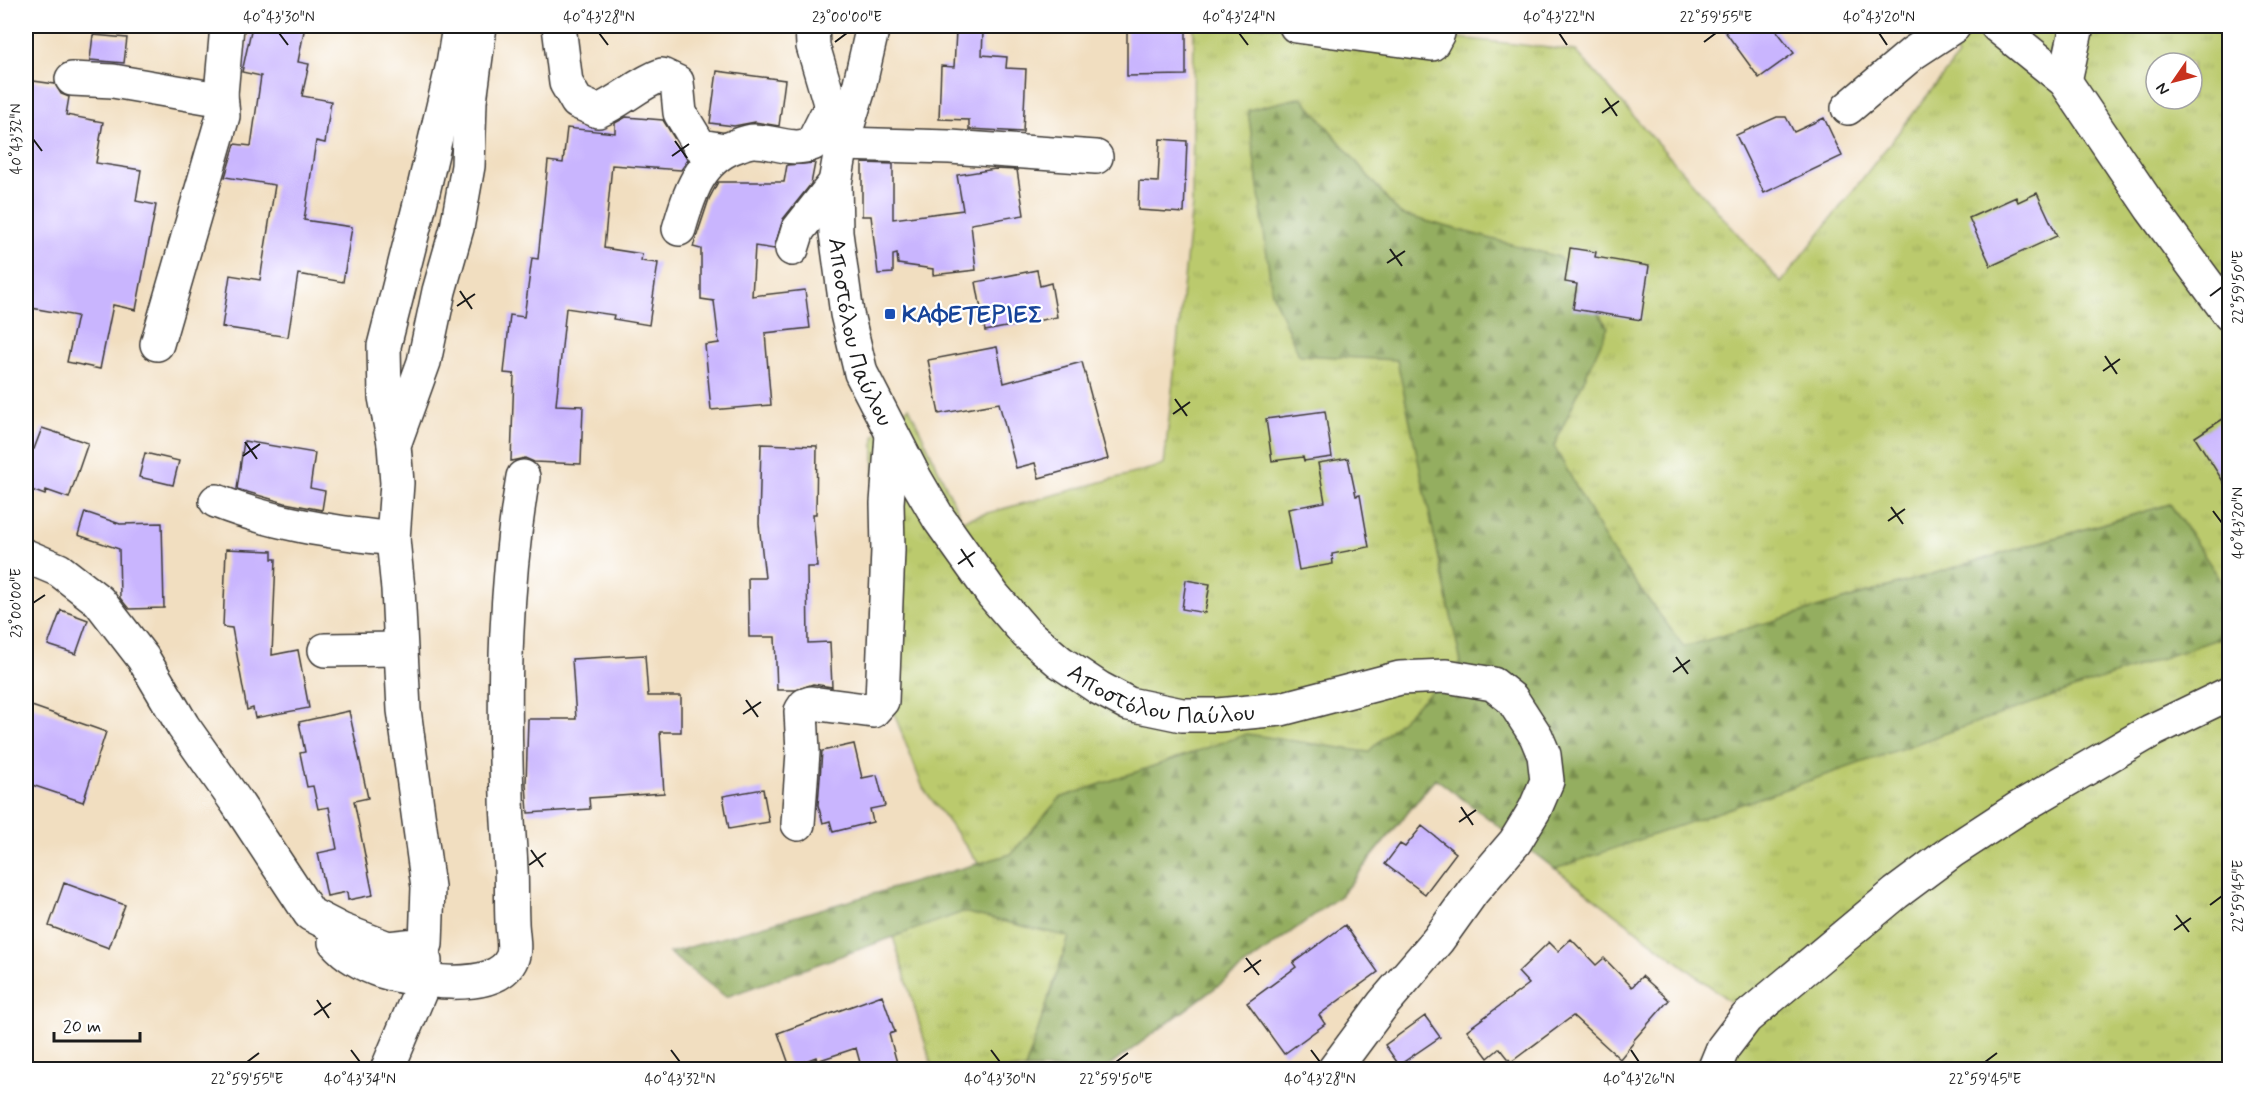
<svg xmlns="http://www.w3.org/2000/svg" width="2255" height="1095" viewBox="0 0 2255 1095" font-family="Mynerve,sans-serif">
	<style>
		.grass { fill: url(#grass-tufts); stroke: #6c7344; stroke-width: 1.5; fill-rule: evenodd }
		.forest { fill: url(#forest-firs); stroke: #58653e; stroke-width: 1.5 }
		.building { fill: #c9b5fe }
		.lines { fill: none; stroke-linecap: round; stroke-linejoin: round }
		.minor-casing { stroke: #3c3935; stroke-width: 36 }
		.minor { stroke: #fff; stroke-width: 33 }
		.ticks { fill: none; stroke: #1c1c1c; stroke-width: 2 }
		.transit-dot { fill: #1a4fb4; stroke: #fff; stroke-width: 2 }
		.labels { text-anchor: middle; stroke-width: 4.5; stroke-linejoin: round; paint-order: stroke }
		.transit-label { font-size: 24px; font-weight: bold; fill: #164399; stroke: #fff; text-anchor: start }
		.street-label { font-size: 24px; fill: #1c1c1c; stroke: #fff }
		.neatline { fill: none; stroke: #1c1c1c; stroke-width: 2 }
		.ticks-label { font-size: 15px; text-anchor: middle; fill: #1c1c1c }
	</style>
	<defs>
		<pattern id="grass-tufts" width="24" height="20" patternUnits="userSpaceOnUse" patternTransform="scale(1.5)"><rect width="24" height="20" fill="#bbca6d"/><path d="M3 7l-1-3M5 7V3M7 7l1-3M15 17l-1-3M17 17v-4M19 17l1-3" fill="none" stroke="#a0ad5e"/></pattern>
		<pattern id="forest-firs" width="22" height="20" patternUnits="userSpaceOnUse" patternTransform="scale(1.5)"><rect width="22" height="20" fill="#94ae60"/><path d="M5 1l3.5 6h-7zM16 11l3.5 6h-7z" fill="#788d4e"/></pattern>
	</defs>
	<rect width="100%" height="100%" fill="#fff"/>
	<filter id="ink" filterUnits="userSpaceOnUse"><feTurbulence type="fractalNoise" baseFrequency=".0167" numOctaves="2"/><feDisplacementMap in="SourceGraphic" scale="12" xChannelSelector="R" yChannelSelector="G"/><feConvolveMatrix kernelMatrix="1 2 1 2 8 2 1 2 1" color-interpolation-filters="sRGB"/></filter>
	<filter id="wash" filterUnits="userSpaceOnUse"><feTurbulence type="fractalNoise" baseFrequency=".008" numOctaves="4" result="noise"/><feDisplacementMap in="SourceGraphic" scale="24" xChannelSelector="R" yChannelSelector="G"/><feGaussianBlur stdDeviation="1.35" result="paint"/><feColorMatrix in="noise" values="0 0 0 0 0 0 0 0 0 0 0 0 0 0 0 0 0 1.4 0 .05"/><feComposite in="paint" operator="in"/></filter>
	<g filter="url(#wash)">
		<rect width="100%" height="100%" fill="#f1dec0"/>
		<path class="grass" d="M1194 26H1352L1576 51 1781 283 1958 56 1939 26H2229V1069H1694L1708 1042 1736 1006 1436 778 1341 895 1105 1069H933L888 920 979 864 923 788 873 659 874 436 909 407 962 520 1164 465 1192 205ZM2156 63H2192V99H2156Z"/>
		<path class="forest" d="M1302 97 1400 214 1559 257 1608 327 1554 446 1611 550 1684 647 2170 504 2226 588H2229V635L1555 869 1435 778 1341 895 1105 1069H1025L1069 937 963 912 726 997 669 953 1011 854 1060 798 1247 734 1368 752 1461 663 1397 360 1299 355 1272 293 1248 110Z"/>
		<g id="blocks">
			<path class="building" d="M252 26H305L298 62 309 64 302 96 331 101 325 143 316 141 304 220 352 227 343 282 298 274 288 337 222 327 230 275 260 280 275 185 225 177 235 144 251 146 261 76 242 72Z
				M1127 26H1186V75L1127 76Z
				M1721 26H1773L1794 53 1759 78Z
				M956 31 983 32 982 55 1007 57 1006 68 1026 69 1023 132 969 129V120L939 119 941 66 954 67Z
				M93 35 127 38 124 63 90 60Z
				M717 71 785 80 779 126 755 122 734 126 710 123Z
				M26 80 55 84 61 94 69 97 66 115 103 122 96 163 141 170 136 201 156 205 136 310 113 305 100 369 67 362 77 316 26 307Z
				M626 117 663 120 688 160 681 170 612 165 604 248 642 254 641 261 658 263 649 325 613 319 614 315 566 308 556 405 583 406 581 464 534 462 525 458 511 461 514 374 504 373 510 315 524 317 532 258 538 259 548 161 563 163 567 128 615 133V123Z
				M1777 117H1786L1794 132 1824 118 1842 156 1764 193 1736 135Z
				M1160 139 1187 141 1184 213 1138 210 1139 181 1158 182Z
				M815 163 811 184 783 219 774 249 755 246 752 296 805 290 810 328 765 333 771 405 711 410 705 345 719 343 714 301 701 299V249L693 247 709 199 718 182H784L787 165Z
				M862 163 893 164V219L963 210 957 175 995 169 1017 170 1024 215 971 224 976 270 933 275V269L898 264 897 254 893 255V273L878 274 871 216H862Z
				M2037 193 2057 236 1991 266 1969 218 2016 197 2018 202Z
				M1570 248 1596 252 1595 257 1649 266 1641 320 1573 309 1577 284 1565 282Z
				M1037 270 1040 286 1051 283 1057 317 985 331 976 282Z
				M997 347 1004 383 1082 362 1108 459 1039 478 1035 463 1016 468 999 403 939 414 928 360Z
				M1325 411 1332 457 1304 461 1303 457 1272 461 1266 419Z
				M2229 415V491L2195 437Z
				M42 428 88 443 69 498 46 490 45 495 26 488V446L34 449Z
				M244 441 315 453 310 488 325 491 322 510 285 503 237 489Z
				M761 444 817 446 816 514H813L817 567H807L808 643 830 642 832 687 813 684 796 690H777L775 637H749L748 578H765L759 524Z
				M145 453 179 461 173 485 139 477Z
				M1348 458 1356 496 1360 495 1369 547 1332 554 1333 564 1299 570 1288 509 1325 502 1318 463Z
				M85 512 120 524 162 523 164 608 129 609 120 598 119 549 78 535Z
				M226 549 272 551V559H276L272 655 298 650 309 708 255 718 253 708 247 710 232 628 223 627Z
				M1186 580 1210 584 1205 613 1182 609Z
				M61 610 88 620 76 654 48 645Z
				M645 655 648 696H681V732H660L664 793 589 798 590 809 528 813 526 784 528 719H576L572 659Z
				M26 704 106 732 83 802 26 783Z
				M349 711 368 798 354 801 373 895 348 900 347 892 327 896 318 853 337 849 329 807 318 809 313 786 307 787 300 753 305 752 299 722Z
				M854 744 862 778 877 775 885 806 870 809 873 822 833 832 830 821 823 823 818 805 822 751Z
				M763 789 769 822 729 829 723 796Z
				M1422 826 1456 853 1425 894 1385 864 1400 844 1405 847Z
				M64 883 125 905 109 948 49 926Z
				M1345 925 1378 972 1319 1015 1325 1024 1284 1054 1247 1003 1296 967 1293 963Z
				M1571 939 1596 965 1604 958 1632 987 1642 976 1669 1000 1633 1041 1634 1042 1620 1059 1573 1016 1511 1062 1500 1048 1488 1058 1467 1030 1529 984 1518 972 1549 942 1558 951Z
				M882 995 895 1032 889 1034 899 1070H862L856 1048 817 1061 816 1057 790 1067 778 1033Z
				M1425 1016 1440 1037 1399 1065 1385 1045Z"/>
		</g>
	</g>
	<g filter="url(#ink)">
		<use href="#blocks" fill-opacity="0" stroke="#3c3935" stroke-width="1.5"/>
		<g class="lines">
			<g class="minor-casing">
				<g id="minor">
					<path d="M559 26 566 83 577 102 598 111C621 101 639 83 662 75L677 82 680 113 700 146 725 150"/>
					<path d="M812 26 813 46 842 144 950 147 1096 157"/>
					<path id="s1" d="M873 26 858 92 842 144 835 183 836 233 847 314 861 373 915 478 939 519 993 595 1026 633 1060 662 1099 688 1129 704 1182 715H1218L1281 709 1400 678 1446 676 1493 684 1512 699 1536 736 1544 755 1547 781 1535 809 1515 842 1473 891 1438 940 1383 1004 1334 1070"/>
					<path d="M1296 26 1432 44 1438 33 1439 26"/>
					<path d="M1997 26 2065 81 2151 208 2230 315"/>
					<path d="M72 79 113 81 206 97 221 94 227 26"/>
					<path d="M2065 81 2077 26"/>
					<path d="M1848 108 1913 53 1954 26"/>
					<path d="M679 229C689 195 699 159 736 146 741 144 748 141 754 141 774 141 792 152 812 144L826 116 842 104"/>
					<path d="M792 249 798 230 835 183"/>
					<path d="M157 344 223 116 221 94"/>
					<path d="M394 443 385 397 384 346 423 192 453 64 458 33"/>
					<path d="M216 501C273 524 332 532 393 539"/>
					<path d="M26 556 59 570 99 601 143 658 183 726 237 803 310 914 341 930 388 948 426 944 428 887 404 710 398 589 393 539 397 483 394 445 424 362 439 291 457 228 468 166 470 101 480 26"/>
					<path d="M325 650 400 649"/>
					<path d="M798 824 803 752 801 711 805 705 811 703 873 711 882 701 888 550 887 503 892 435"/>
					<path d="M335 942C346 955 365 966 381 971 411 980 496 996 512 958 516 949 512 932 512 922 511 904 512 886 511 868 510 843 507 819 507 795 503 688 505 583 523 477"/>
					<path d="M387 1070 424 982 425 961"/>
					<path d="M1714 1070 1723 1048 1746 1018 1896 893 1951 852 2017 809 2151 731 2230 693"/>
				</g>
			</g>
			<use href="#minor" class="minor"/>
		</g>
	</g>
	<path class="ticks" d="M279 33 288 45M599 33 608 45M1239 33 1248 45M1559 33 1567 45M1879 33 1887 45M835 42 847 33M1704 42 1716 33M1605 98 1617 116M1602 113 1619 101M33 139 42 151M675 141 687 158M672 156 689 144M1390 249 1402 266M1387 263 1405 251M460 291 472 309M2210 296 2222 287M457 306 475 294M2105 356 2117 374M2103 371 2120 359M1175 399 1187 416M1173 414 1190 402M245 442 257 459M243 456 260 444M1891 507 1903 524M2213 511 2222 523M1888 521 1905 509M961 549 973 567M958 564 975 552M33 603 45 595M1676 657 1688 674M1673 672 1690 660M746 700 758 717M743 714 761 702M1461 807 1473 825M1459 822 1476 810M531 850 543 867M529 865 546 853M2210 905 2222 896M2176 915 2189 932M2174 930 2191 918M1246 958 1259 975M1244 972 1261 960M317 1000 329 1018M314 1015 331 1003M351 1050 360 1062M671 1050 680 1062M991 1050 1000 1062M1311 1050 1320 1062M1631 1050 1639 1062M247 1062 259 1053M1116 1062 1128 1053M1985 1062 1997 1053"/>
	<rect class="transit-dot" x="884" y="308" width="12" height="12" rx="3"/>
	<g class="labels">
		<g class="transit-label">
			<text x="902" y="322">ΚΑΦΕΤΕΡΙΕΣ</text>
		</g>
		<g class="street-label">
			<text dy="8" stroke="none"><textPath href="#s1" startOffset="314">Αποστόλου Παύλου</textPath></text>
			<text dy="8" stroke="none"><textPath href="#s1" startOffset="818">Αποστόλου Παύλου</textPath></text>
		</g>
	</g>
	<rect width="2255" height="1095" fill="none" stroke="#fff" stroke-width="66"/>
	<g transform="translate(2174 81) rotate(235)"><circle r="28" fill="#ffffff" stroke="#a4a4a4" stroke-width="1.5"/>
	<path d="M0-4.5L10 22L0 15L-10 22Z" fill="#c8321e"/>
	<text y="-9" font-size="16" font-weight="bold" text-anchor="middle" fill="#1c1c1c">N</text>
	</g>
	<path d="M54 1032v9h86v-9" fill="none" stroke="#1c1c1c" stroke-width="3"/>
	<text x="63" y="1032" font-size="18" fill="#1c1c1c" stroke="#ffffff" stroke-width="4.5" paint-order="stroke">20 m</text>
	<rect x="33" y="33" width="2189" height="1029" class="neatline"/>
	<g class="ticks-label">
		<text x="279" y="22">40°43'30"N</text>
		<text x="599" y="22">40°43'28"N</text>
		<text x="847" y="22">23°00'00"E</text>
		<text x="1239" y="22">40°43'24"N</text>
		<text x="1559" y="22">40°43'22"N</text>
		<text x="1716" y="22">22°59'55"E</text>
		<text x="1879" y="22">40°43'20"N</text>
		<text transform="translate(16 139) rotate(-90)" y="5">40°43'32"N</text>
		<text transform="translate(2238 287) rotate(-90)" y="5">22°59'50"E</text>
		<text transform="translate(2238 523) rotate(-90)" y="5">40°43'20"N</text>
		<text transform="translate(16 603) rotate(-90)" y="5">23°00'00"E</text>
		<text transform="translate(2238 896) rotate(-90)" y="5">22°59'45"E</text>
		<text x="247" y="1084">22°59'55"E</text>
		<text x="360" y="1084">40°43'34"N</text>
		<text x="680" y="1084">40°43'32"N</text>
		<text x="1000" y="1084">40°43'30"N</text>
		<text x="1116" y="1084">22°59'50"E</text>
		<text x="1320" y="1084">40°43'28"N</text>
		<text x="1639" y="1084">40°43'26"N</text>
		<text x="1985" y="1084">22°59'45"E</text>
	</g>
</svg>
